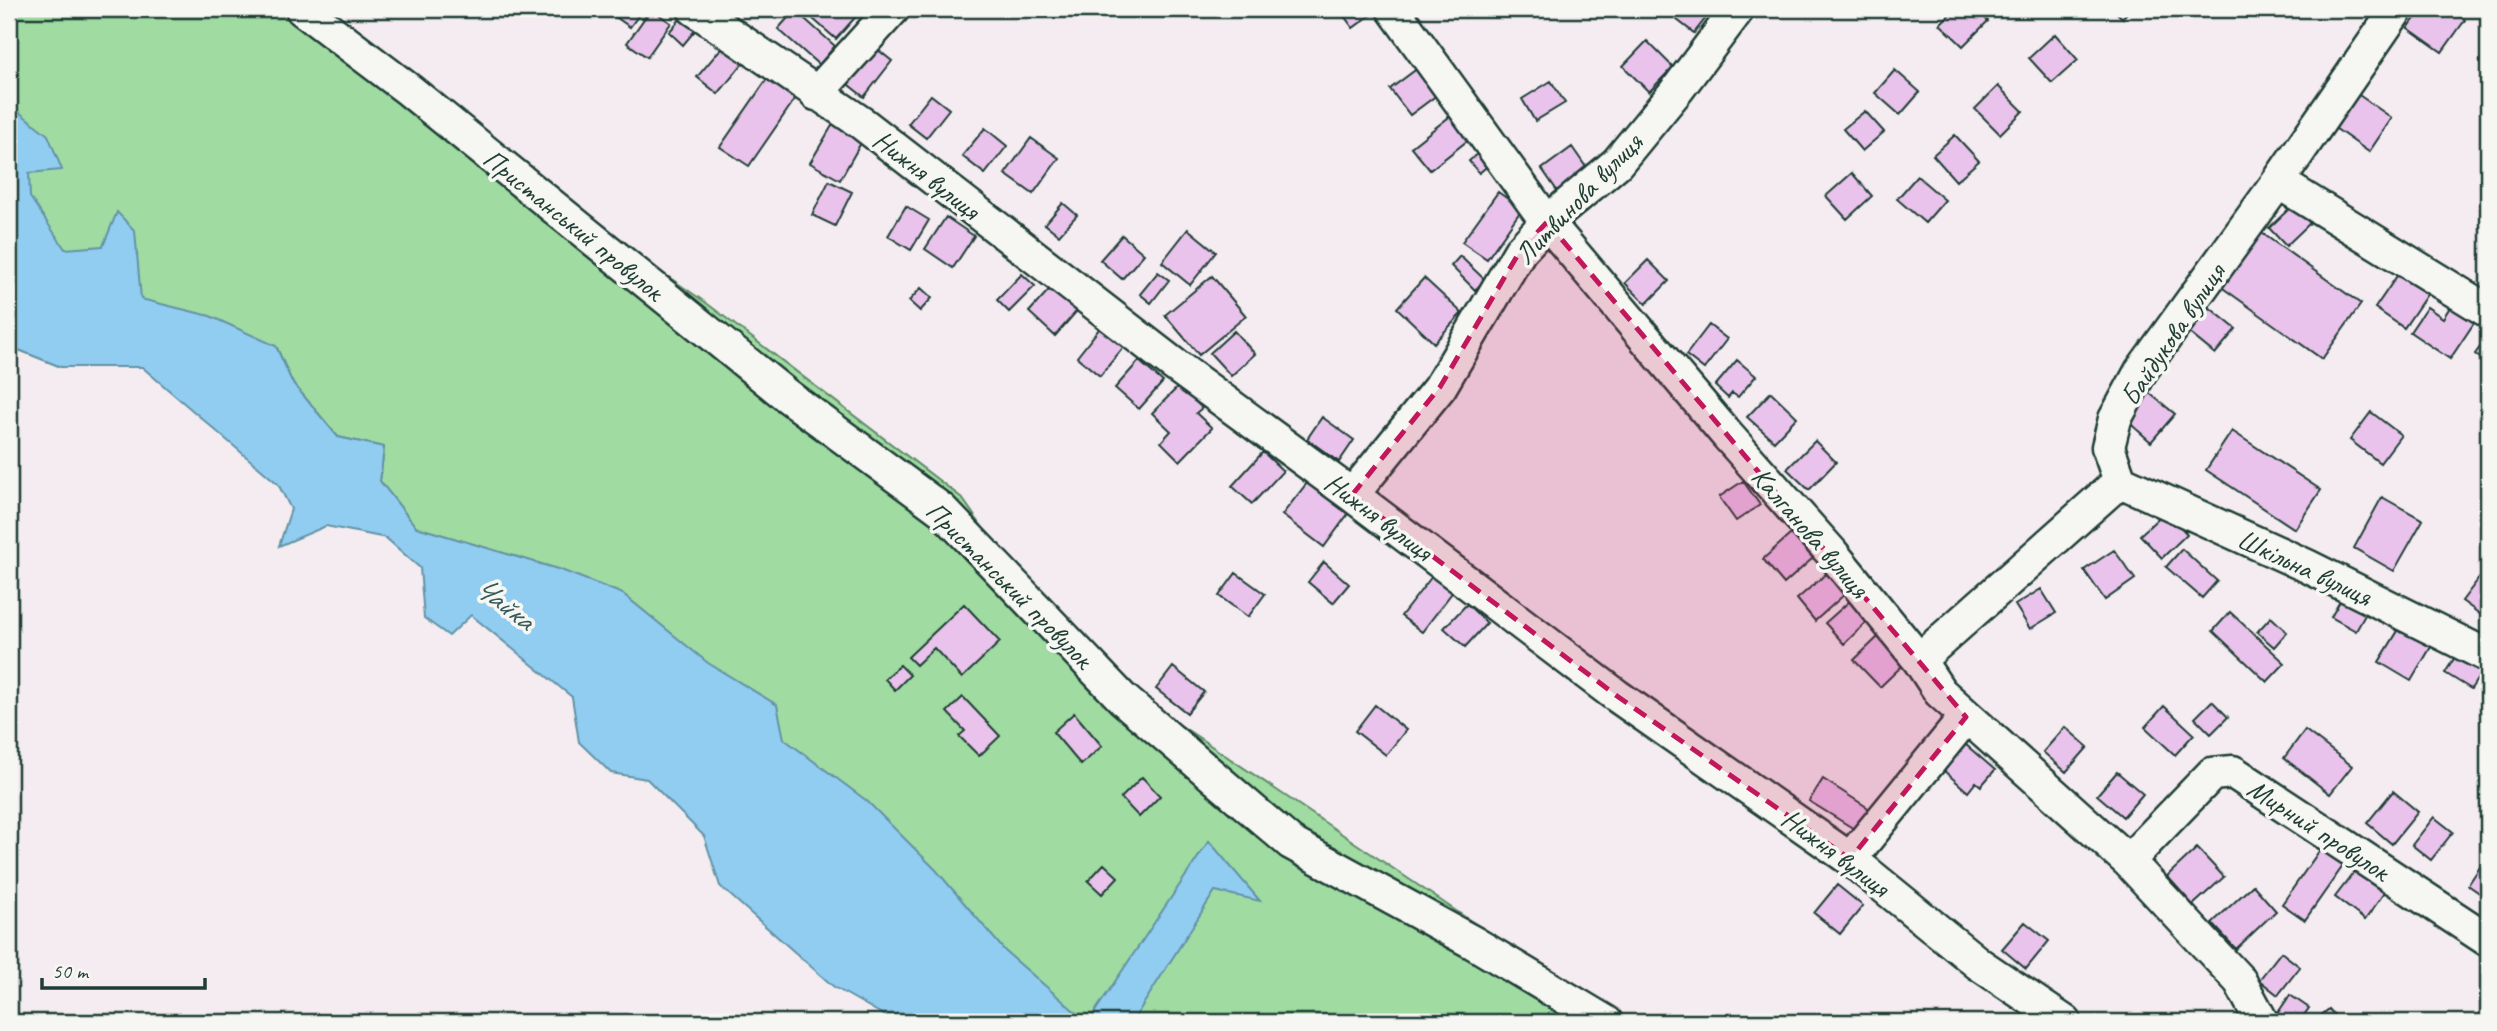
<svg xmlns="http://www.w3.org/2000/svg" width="2497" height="1031" viewBox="0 0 2497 1031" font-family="Caveat,sans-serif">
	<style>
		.green { fill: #a0dba2; stroke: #608c6b; stroke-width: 2 }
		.water { fill: #91cdf1; stroke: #6393a5; stroke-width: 2 }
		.building { fill: #eac3ec; stroke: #1f3d34; stroke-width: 2 }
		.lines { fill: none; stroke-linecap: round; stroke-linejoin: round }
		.minor-casing { stroke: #1f3d34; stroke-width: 37 }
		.minor { stroke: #f6f6f2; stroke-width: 32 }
		.marked { fill: #c2185b; fill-opacity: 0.2; stroke: #c2185b; stroke-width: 5; stroke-dasharray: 14 9; stroke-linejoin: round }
		.labels { text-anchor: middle; stroke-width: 7; stroke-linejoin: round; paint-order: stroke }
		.street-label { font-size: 28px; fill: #1f3d34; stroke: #f6f6f2 }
		.water-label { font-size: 30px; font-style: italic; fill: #365a5a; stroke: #f6f6f2 }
	</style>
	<rect width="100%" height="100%" fill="#f4ecf1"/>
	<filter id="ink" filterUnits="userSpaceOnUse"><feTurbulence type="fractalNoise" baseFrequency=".0143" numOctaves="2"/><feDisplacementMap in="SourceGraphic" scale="14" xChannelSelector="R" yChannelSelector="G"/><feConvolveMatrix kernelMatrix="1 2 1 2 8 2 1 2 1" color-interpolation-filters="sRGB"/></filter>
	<g filter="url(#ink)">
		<path class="green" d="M9 9H278L705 302 962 498 1004 558 1146 702 1621 1022H969L561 570 416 527 380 481 384 447 338 437 292 382 277 348 80 287 61 367 9 346Z"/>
		<path class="water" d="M9 104 48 135 62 170 29 173 30 197 65 249 103 246 117 212 135 231 141 299 210 316 276 346 292 382 338 437 384 447 380 481 416 527 561 570 623 594 708 663 777 705 784 739 867 801 936 870 1005 951 1087 1022H896L834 987 720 886 704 836 647 779 611 773 579 742 572 697 471 615 449 636 424 618 420 568 386 538 326 526 279 546 291 509 278 484 142 367H61L9 346Z
			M1209 841 1260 901 1215 891 1132 1022H1088Z"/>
		<path class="building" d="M618 9H643L630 27 613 15Z
			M651 9 671 23 647 57 627 43Z
			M806 9H854L859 13 836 39 804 11Z
			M919 9H935L927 17Z
			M1339 9H1379L1353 28Z
			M1488 9H1503L1492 15Z
			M1663 9H1713L1694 33Z
			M1955 9H1976L1988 21 1963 46 1940 24Z
			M2113 9H2131L2122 18Z
			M2422 9H2450L2465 20 2442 52 2408 28Z
			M688 10 702 22 683 45 669 32Z
			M795 10 835 46 819 65 778 29Z
			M2055 34 2078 60 2052 83 2029 58Z
			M1647 41 1673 67 1649 92 1623 66Z
			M872 45 892 61 864 97 844 81Z
			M723 46 744 62 718 94 697 77Z
			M1422 65 1441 92 1410 115 1390 89Z
			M1895 70 1920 92 1900 115 1875 93Z
			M767 79 795 99 749 166 720 147Z
			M1551 81 1565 103 1535 121 1522 99Z
			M1998 86 2023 111 2000 134 1975 109Z
			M2356 93 2392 118 2369 152 2332 126Z
			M931 95 949 109 926 138 908 124Z
			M1865 111 1884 132 1862 151 1843 129Z
			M1453 114 1472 137 1430 170 1411 147Z
			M833 124 862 141 840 180 810 163Z
			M985 128 1007 146 985 174 962 156Z
			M1955 135 1979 161 1956 181 1933 155Z
			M1031 138 1059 158 1033 194 1005 174Z
			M1572 147 1588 170 1558 192 1542 169Z
			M1484 148 1495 160 1479 173 1469 161Z
			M1852 173 1872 196 1847 219 1826 196Z
			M1917 176 1945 200 1925 223 1897 199Z
			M829 181 852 192 835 226 812 215Z
			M1498 192 1522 209 1487 259 1462 242Z
			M1063 203 1077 215 1059 235 1045 224Z
			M2293 205 2310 223 2286 246 2269 228Z
			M906 206 929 220 911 250 888 236Z
			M946 217 974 236 953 268 925 249Z
			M1188 229 1216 252 1190 285 1162 262Z
			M2259 231 2361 304 2322 359 2220 286Z
			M1122 235 1144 254 1122 279 1100 260Z
			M1460 256 1485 280 1475 290 1451 266Z
			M1648 260 1669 281 1646 304 1625 283Z
			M2401 270 2430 290 2404 328 2375 308Z
			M1158 272 1169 280 1151 303 1140 294Z
			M1022 274 1035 286 1009 312 997 300Z
			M1212 276 1246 316 1199 355 1165 315Z
			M1424 278 1462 313 1434 343 1397 308Z
			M1056 282 1082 305 1055 336 1029 312Z
			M921 288 932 298 920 311 909 301Z
			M2454 301 2478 317 2450 359 2410 332 2427 307 2443 318Z
			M2209 307 2236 329 2215 354 2188 332Z
			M1103 324 1127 343 1100 376 1077 357Z
			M1709 325 1727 339 1704 369 1686 355Z
			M1234 331 1255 354 1231 376 1210 353Z
			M2488 336V364L2475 354Z
			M1737 360 1756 376 1738 397 1732 393 1728 398 1715 386Z
			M1139 361 1163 382 1139 409 1115 388Z
			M1179 386 1202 408 1196 413 1212 428 1180 461 1161 442 1171 431 1152 413Z
			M1771 392 1797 417 1774 441 1747 417Z
			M2148 392 2175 414 2151 442 2125 419Z
			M2371 412 2401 435 2380 463 2350 440Z
			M1322 417 1354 440 1339 462 1307 439Z
			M2232 431 2321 490 2295 529 2206 470Z
			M1815 441 1836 462 1809 490 1787 469Z
			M1263 452 1283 471 1252 504 1232 486Z
			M1743 481 1760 505 1736 521 1719 497Z
			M1307 483 1348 514 1324 547 1282 515Z
			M2382 497 2423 520 2394 571 2354 548Z
			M2166 511 2187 534 2162 558 2140 535Z
			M1791 534 1813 558 1784 584 1763 559Z
			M2182 549 2217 581 2202 598 2166 567Z
			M2114 550 2135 579 2105 600 2084 570Z
			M1324 562 1349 584 1333 603 1308 582Z
			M2486 569 2488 571V612L2484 617 2462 601Z
			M1236 573 1265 594 1248 617 1219 596Z
			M1827 573 1845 594 1815 621 1797 599Z
			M1433 575 1454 590 1422 632 1401 616Z
			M2041 589 2056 613 2030 629 2015 605Z
			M2345 592 2370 606 2356 631 2331 617Z
			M1851 600 1869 620 1844 644 1825 623Z
			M964 604 1000 642 962 678 934 648 916 665 908 657Z
			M1467 604 1487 623 1465 647 1444 628Z
			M2230 612 2285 663 2267 682 2213 631Z
			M2271 617 2287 632 2274 647 2257 632Z
			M2404 621 2435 640 2411 681 2379 662Z
			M1879 636 1905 663 1880 687 1854 660Z
			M2460 649 2486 665 2471 689 2445 673Z
			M900 665 910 675 895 690 885 679Z
			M1173 667 1204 692 1187 713 1156 689Z
			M963 697 1000 736 979 756 959 736 965 731 947 712Z
			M2212 701 2228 717 2211 734 2195 718Z
			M1375 705 1406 730 1386 755 1355 731Z
			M2164 706 2194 734 2175 755 2145 727Z
			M1074 713 1102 746 1081 765 1053 732Z
			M2065 727 2088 747 2066 772 2043 752Z
			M2305 730 2352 766 2330 794 2284 758Z
			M1965 744 1995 770 1981 786 1976 782 1968 792 1943 770Z
			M2117 772 2143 794 2123 817 2097 795Z
			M1142 777 1160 796 1139 817 1121 798Z
			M1823 779 1873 811 1859 832 1809 801Z
			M2393 791 2418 812 2392 844 2367 823Z
			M2434 817 2453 832 2431 860 2412 845Z
			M2322 847 2345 863 2305 920 2282 904Z
			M2197 848 2224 877 2193 905 2167 876Z
			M2486 858 2488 859V899L2468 885Z
			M1104 864 1118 877 1102 894 1088 881Z
			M2355 871 2384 893 2365 920 2335 897Z
			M1837 885 1863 906 1840 934 1814 913Z
			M2253 885 2276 911 2236 949 2212 923Z
			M2025 922 2049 941 2026 969 2002 949Z
			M2281 952 2300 967 2278 995 2259 980Z
			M2290 995 2309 1008 2299 1022H2288L2277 1014Z
			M2329 1009 2340 1022H2313Z"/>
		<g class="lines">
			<g class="minor-casing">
				<path id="minor" d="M302 9 409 90 786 395 942 510 1123 699 1291 843 1474 943 1606 1022
					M694 9 863 124 1172 363 1352 495 1617 696 1850 859 1979 964 2065 1022
					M1393 9 1547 222 1727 435 1832 553 1919 660 1940 692 2128 861 2240 981 2262 1022
					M816 94 893 9
					M2278 182 2488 311
					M2120 481 2307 566 2488 656
					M1352 495 1440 387 1520 251 1547 222 1617 163 1677 90 1738 9
					M1919 660 2120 481 2108 447 2115 419 2141 371 2278 182 2397 9
					M1850 859 1966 717
					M2128 861 2212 774 2233 772 2488 940"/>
			</g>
			<use href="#minor" class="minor"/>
		</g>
	</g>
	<path class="marked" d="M1547 222 1966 717 1850 859 1617 696 1352 495 1440 387 1520 251Z"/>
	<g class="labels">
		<g class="street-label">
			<text transform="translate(927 174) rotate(38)" y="10">Нижня вулиця</text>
			<text transform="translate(1578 198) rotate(-46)" y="10">Литвинова вулиця</text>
			<text transform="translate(574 224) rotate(39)" y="10">Пристанський провулок</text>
			<text transform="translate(2172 334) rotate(-56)" y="10">Байдукова вулиця</text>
			<text transform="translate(1379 516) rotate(37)" y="10">Нижня вулиця</text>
			<text transform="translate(1811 532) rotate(49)" y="10">Калганова вулиця</text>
			<text transform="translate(2305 567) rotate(25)" y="10">Шкільна вулиця</text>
			<text transform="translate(1010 584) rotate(45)" y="10">Пристанський провулок</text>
			<text transform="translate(2319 829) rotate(33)" y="10">Мирний провулок</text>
			<text transform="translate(1836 852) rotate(37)" y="10">Нижня вулиця</text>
		</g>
		<g class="water-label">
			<text transform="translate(505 603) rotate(38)" y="10">Чайка</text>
		</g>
	</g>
	<rect width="2497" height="1031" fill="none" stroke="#f6f6f2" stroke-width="35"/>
	<rect x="18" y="18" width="2462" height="996" fill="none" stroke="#1f3d34" stroke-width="2.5" filter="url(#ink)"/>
	<path d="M42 978v10h163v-10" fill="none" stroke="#1f3d34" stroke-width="3.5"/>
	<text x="52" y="978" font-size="21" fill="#1f3d34" stroke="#f6f6f2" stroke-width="5" paint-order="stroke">50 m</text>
</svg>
